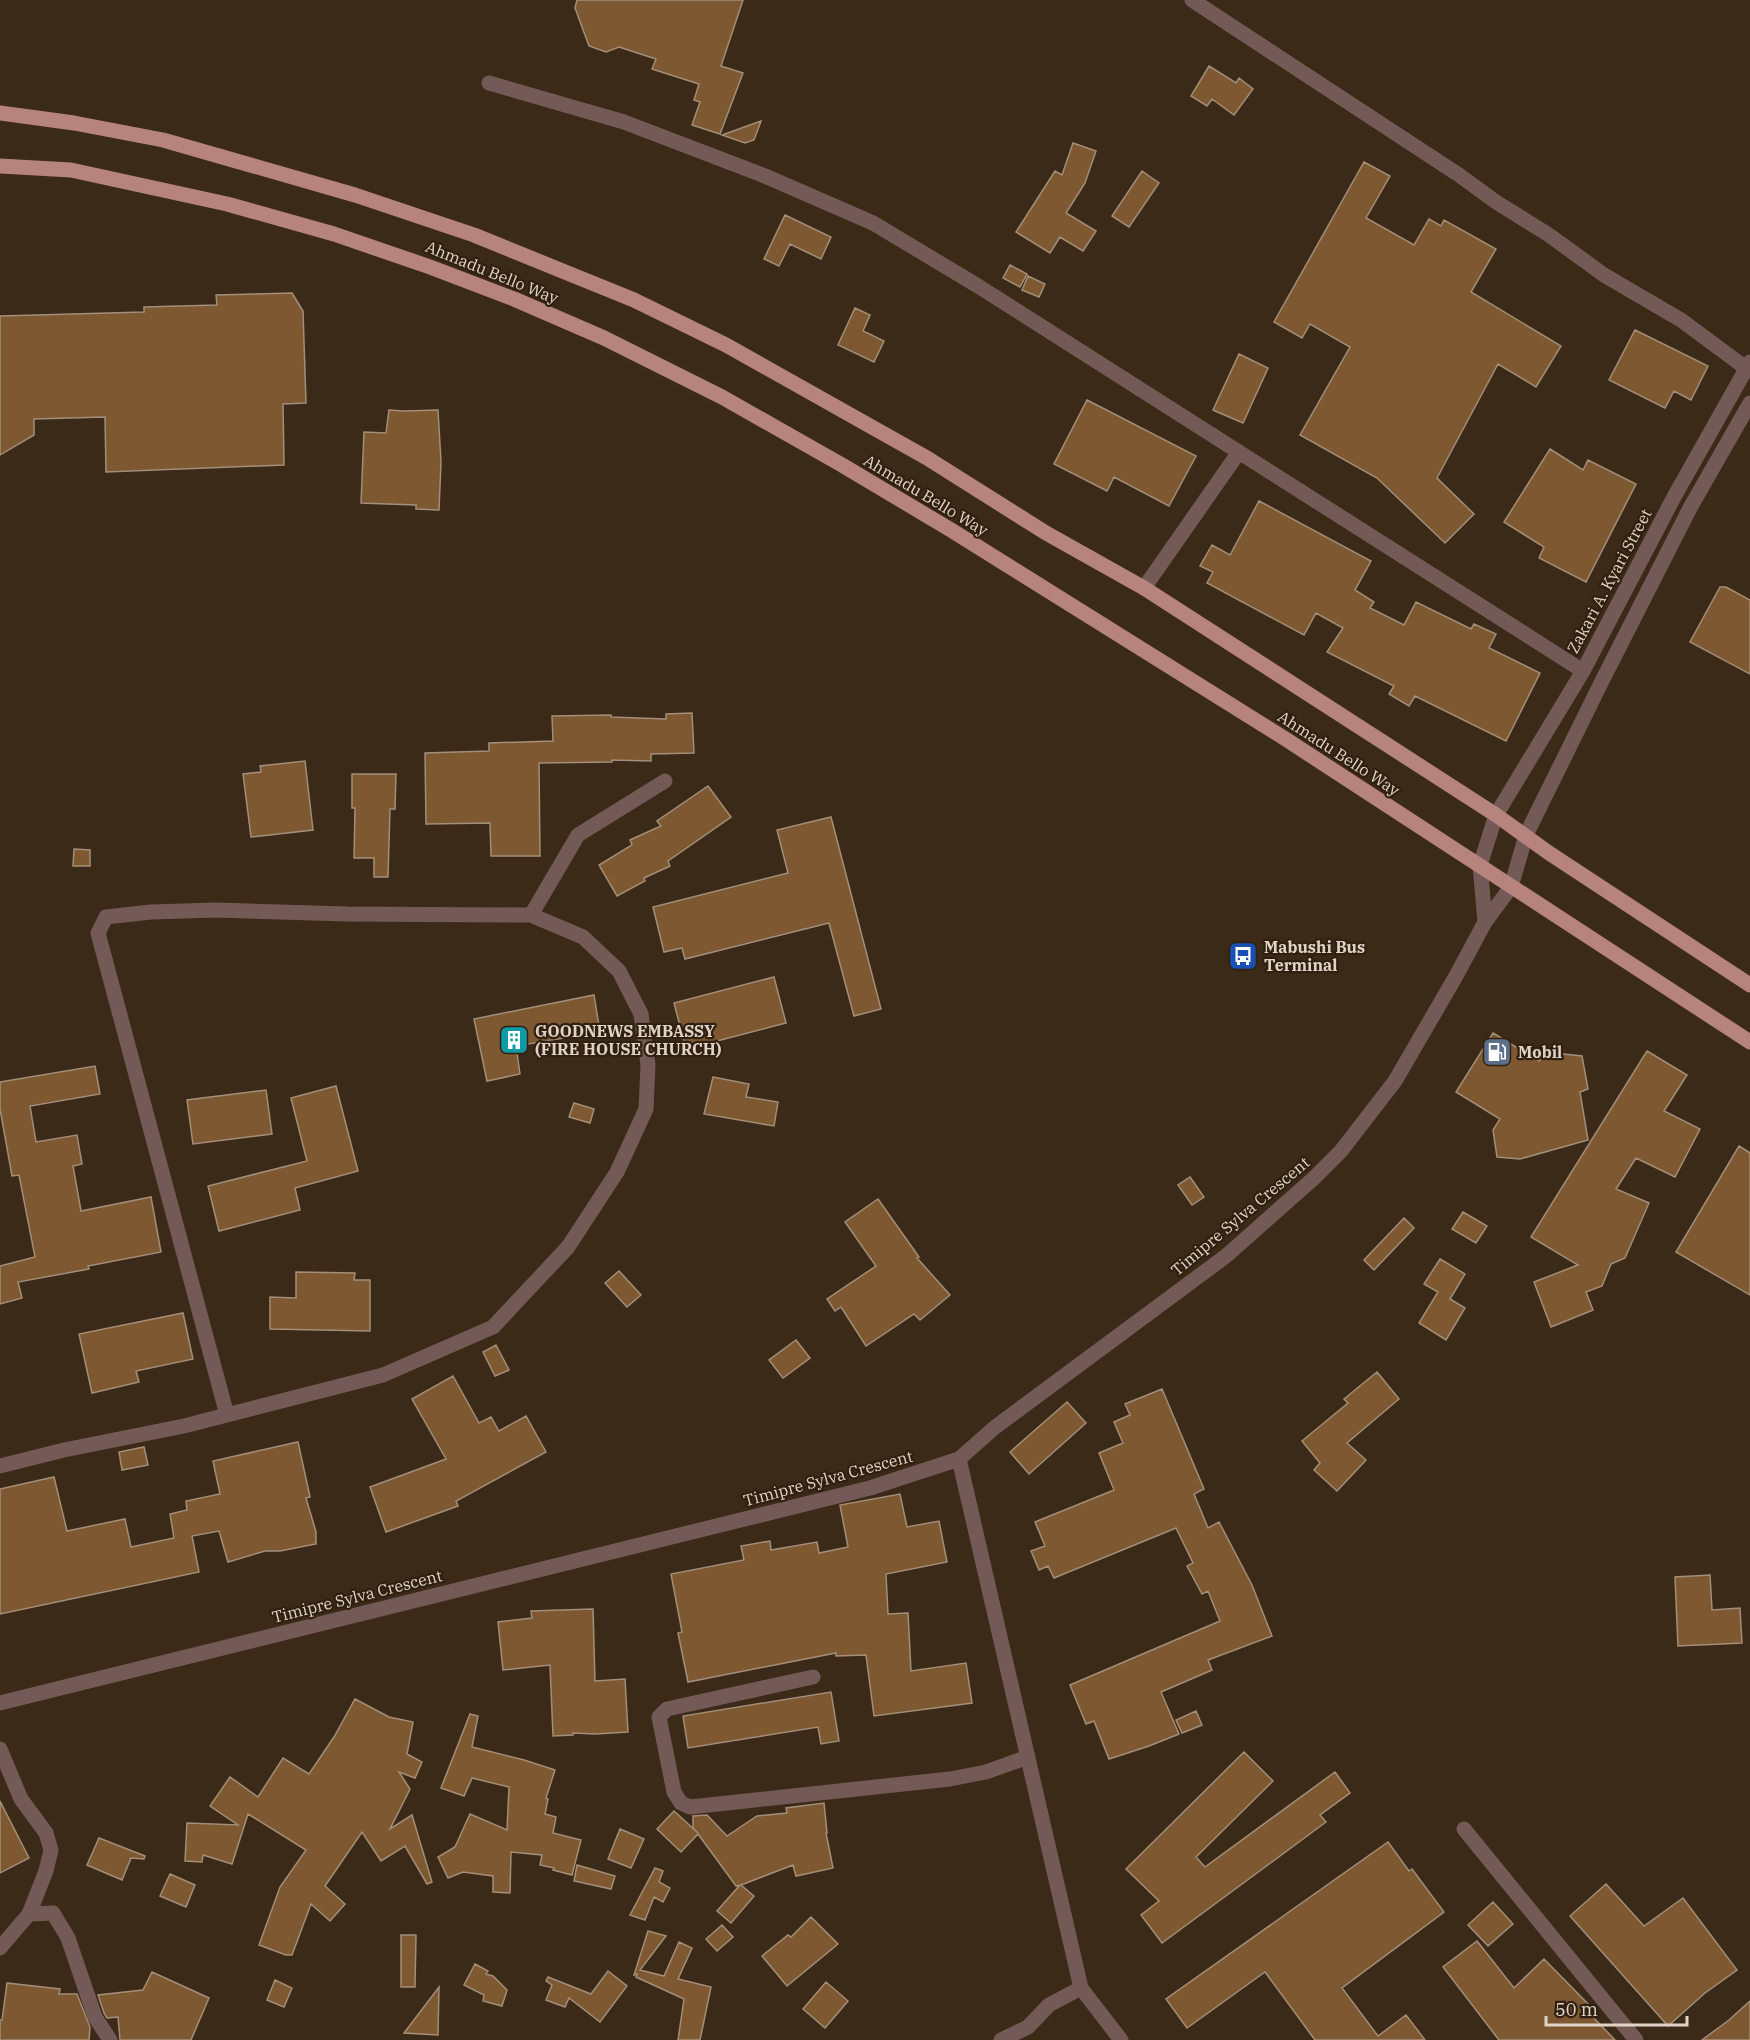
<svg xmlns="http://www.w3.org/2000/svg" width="1750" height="2040" viewBox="0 0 1750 2040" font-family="'IBM Plex Serif',serif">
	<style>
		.building { fill: #7d5831; stroke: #a38e79; stroke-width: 1.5 }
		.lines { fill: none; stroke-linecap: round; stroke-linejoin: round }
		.minor { stroke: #735a56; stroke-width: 15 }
		.tertiary { stroke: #735a56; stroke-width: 15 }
		.primary { stroke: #b6847d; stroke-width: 15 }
		.labels { text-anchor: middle; stroke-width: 4.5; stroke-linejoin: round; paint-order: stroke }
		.street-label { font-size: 16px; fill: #e0d4c9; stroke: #31200f }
		.poi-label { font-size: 16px; font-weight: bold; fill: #e0d4c9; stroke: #31200f; text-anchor: start }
	</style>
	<rect width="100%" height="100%" fill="#3c2a18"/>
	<path class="building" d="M577 0H743L721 66 743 73 720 134 692 125 700 102 694 100 699 84 652 69 656 59 619 47 606 52 589 46 575 8Z
		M1209 66 1236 83 1239 78 1253 89 1234 115 1212 99 1207 106 1191 96Z
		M761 121 754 140 745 143 722 135Z
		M1073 143 1096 151 1085 183 1066 213 1096 231 1083 251 1060 237 1050 253 1016 232 1055 171 1062 175Z
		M1364 162 1390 176 1366 218 1414 245 1429 219 1441 226 1444 220 1496 249 1471 292 1561 346 1536 387 1498 364 1437 478 1474 514 1445 543 1377 478 1300 435 1350 347 1310 324 1302 338 1274 322Z
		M1142 171 1159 183 1129 227 1112 216Z
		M785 215 831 237 821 259 790 244 779 266 764 259Z
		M1010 265 1027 274 1020 287 1003 278Z
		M1028 276 1045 284 1039 297 1022 290Z
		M292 293 303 311 306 403 283 404 284 465 106 472 105 417 34 419V435L0 455V316L144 312V307L217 305 216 295Z
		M855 308 870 315 863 331 884 341 874 362 838 345Z
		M1635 330 1708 366 1691 400 1674 391 1665 408 1609 380Z
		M1239 354 1268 368 1243 423 1213 410Z
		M1087 400 1196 456 1169 506 1114 477 1107 491 1054 464Z
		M389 410 404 411 438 410 441 462 439 510 416 509V505L361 503 364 432 386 433Z
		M1550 449 1583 470 1588 460 1636 484 1586 582 1539 558 1544 547 1504 522Z
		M1259 501 1371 561 1355 590 1374 602 1370 608 1404 625 1416 602 1471 629 1474 624 1496 634 1489 648 1540 673 1506 741 1415 696 1409 706 1389 694 1394 686 1327 652 1343 628 1316 613 1304 635 1207 583 1213 572 1200 566 1212 545 1230 555Z
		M1720 587H1726L1750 600V674L1690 642Z
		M692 713 694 753 651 754V761L612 760V762L539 763 540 856H491L490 823 426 824 425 753 489 751V743L553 741 552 716 611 715V717L666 719V714Z
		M305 761 313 830 251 837 243 774 261 772 260 766Z
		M352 774H396L395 809H390L388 877H374V858H354L355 808H352Z
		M708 786 731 817 668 861 670 866 644 878 645 881 617 896 599 865 632 845 630 840 661 826 657 821Z
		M831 817 881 1009 854 1016 829 923 685 959 682 948 664 952 653 907 788 873 777 830Z
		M74 849 90 850V866H73Z
		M774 977 786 1023 686 1049 674 1003Z
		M594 995 600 1032 516 1046 520 1074 487 1081 474 1019Z
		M1493 1033 1539 1061 1545 1052 1582 1056 1588 1089 1580 1092 1588 1140 1520 1159 1497 1157 1493 1130 1500 1119 1456 1092Z
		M1647 1051 1687 1075 1664 1111 1700 1129 1675 1177 1636 1158 1616 1189 1649 1203 1625 1258 1611 1264 1602 1286 1586 1292 1593 1310 1551 1327 1534 1282 1578 1265 1531 1237Z
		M95 1066 100 1094 30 1106 36 1142 77 1135 82 1164 73 1166 81 1211 151 1197 161 1252 88 1266 89 1269 18 1282 22 1298 0 1304V1266L35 1257 19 1175 12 1176 0 1109V1082Z
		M713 1077 749 1084 746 1097 778 1102 774 1126 704 1114Z
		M336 1086 358 1171 295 1188 300 1210 219 1231 208 1186 307 1161 291 1098Z
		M266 1090 272 1134 193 1144 187 1100Z
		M574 1103 594 1109 590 1123 569 1117Z
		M1739 1146 1750 1153V1295L1676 1252Z
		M1190 1177 1204 1197 1192 1205 1178 1185Z
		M878 1199 919 1257 917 1258 950 1295 920 1320 914 1314 866 1346 841 1307 835 1311 827 1299 876 1266 845 1222Z
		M1463 1212 1487 1226 1476 1243 1452 1229Z
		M1404 1218 1414 1228 1374 1270 1364 1260Z
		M1440 1259 1465 1274 1450 1299 1465 1308 1446 1340 1419 1323 1438 1292 1424 1284Z
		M619 1271 641 1295 627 1307 605 1283Z
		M296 1272 355 1273 354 1280H370V1331L270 1329V1297L296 1298Z
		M183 1313 193 1359 136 1371 139 1382 92 1393 79 1334Z
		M796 1340 810 1358 783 1378 769 1360Z
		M496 1345 509 1370 495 1376 483 1352Z
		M1377 1372 1399 1399 1347 1443 1366 1460 1337 1491 1314 1470 1320 1463 1302 1441 1348 1403 1344 1399Z
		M453 1376 479 1423 491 1417 499 1431 526 1416 546 1452 456 1501 458 1506 386 1532 370 1487 446 1459 412 1399Z
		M1162 1389 1204 1489 1194 1494 1208 1528 1219 1522 1252 1585 1272 1636 1208 1660 1212 1670 1161 1692 1179 1734 1149 1746 1109 1759 1094 1721 1086 1724 1070 1685 1220 1621 1208 1591 1202 1594 1187 1566 1193 1563 1176 1528 1054 1578 1048 1566 1039 1570 1031 1551 1045 1546 1035 1522 1114 1490 1099 1453 1123 1443 1114 1422 1130 1415 1125 1404Z
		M1067 1402 1086 1423 1029 1474 1010 1452Z
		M298 1442 310 1497 306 1498 316 1532V1544L280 1551H265L228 1562 219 1531 192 1536 199 1572 0 1614V1489L54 1477 67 1531 125 1519 131 1547 174 1538 170 1514 187 1510 186 1501 220 1494 213 1461Z
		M144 1447 148 1465 122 1470 119 1452Z
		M900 1494 907 1527 939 1521 947 1562 886 1574 888 1614 908 1613 911 1671 966 1663 972 1703 874 1716 866 1655 836 1656V1653L688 1682 678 1633 682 1632 671 1574 744 1560 741 1546 770 1541 771 1550 817 1542 819 1553 848 1547 840 1505Z
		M1710 1575 1712 1610 1740 1608 1742 1643 1678 1646 1675 1577Z
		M593 1609 595 1681 625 1679 628 1732 595 1734 573 1733V1735L553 1736 550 1665 503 1670 498 1622 532 1618 531 1611Z
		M831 1692 839 1741 821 1744 818 1727 688 1748 683 1716Z
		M355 1699 389 1717 413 1722 407 1754 422 1762 415 1778 399 1772 410 1789 390 1829 412 1815 432 1882 427 1884 405 1846 381 1861 362 1832 325 1886 345 1904 330 1921 311 1904 292 1955H286L259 1945 280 1887 306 1850 248 1814 232 1864 203 1855 202 1862 185 1861 187 1823 238 1825 210 1806 230 1777 258 1797 283 1758 309 1774 334 1737Z
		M1196 1711 1202 1725 1182 1733 1176 1720Z
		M470 1714 478 1716 472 1747 524 1760 555 1770 546 1798 548 1799 545 1814 556 1817 553 1833 581 1840 572 1875 553 1870 554 1868 540 1865 542 1855 511 1852 510 1893 493 1892V1876L463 1872 448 1878 438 1857 455 1847 470 1814 507 1830 509 1787 472 1778 464 1796 441 1788Z
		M1244 1752 1273 1781 1196 1857 1205 1867 1335 1772 1350 1793 1320 1815 1326 1822 1162 1943 1141 1915 1159 1901 1126 1869Z
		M0 1801 29 1858 0 1873Z
		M824 1803 827 1833H826L833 1868 796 1876 793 1865 741 1885 754 1896 731 1923 717 1911 740 1885 736 1886 698 1834 681 1852 657 1829 674 1811 698 1833 693 1828V1816L707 1815 727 1836 757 1816 787 1813 786 1808Z
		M620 1829 644 1839 631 1868 608 1859Z
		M99 1838 145 1856 144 1859 131 1858 122 1880 87 1865Z
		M1388 1842 1409 1871 1412 1869 1444 1912 1342 1988 1378 2036 1406 2015 1425 2040H1315L1265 1972 1187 2028 1166 1999Z
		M577 1865 615 1876 611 1889 574 1881Z
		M655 1868 663 1871 659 1882 670 1888 663 1902 654 1897 645 1920 630 1915Z
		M170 1874 195 1885 186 1907 160 1896Z
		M1606 1884 1644 1926 1683 1898 1737 1970 1705 1993 1668 2026 1570 1916Z
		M1493 1902 1513 1924 1488 1946 1468 1925Z
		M811 1917 838 1944 787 1986 762 1956 788 1935 791 1937Z
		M722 1925 733 1937 717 1951 706 1939Z
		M648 1931 666 1936 640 1970 664 1976 679 1942 692 1948 678 1979 711 1987 700 2040H678L684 1999 636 1977 637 1974 634 1975Z
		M401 1935H416L415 1987H401Z
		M1477 1941 1514 1988 1544 1959 1593 2009 1589 2013 1615 2040H1499L1443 1967Z
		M475 1964 488 1971 486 1974 493 1976 507 1990 502 2006 483 2001 484 1995 464 1985Z
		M608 1971 627 1986 600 2022 569 1998 565 2007 546 2000 552 1985 546 1981 548 1977 591 1994Z
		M152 1972 209 1998 191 2040H120L118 2017 107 2018 104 2013 98 1995 143 1990Z
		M275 1980 292 1988 284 2007 267 2000Z
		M826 1982 848 2001 825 2028 803 2009Z
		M7 1983 60 1989 59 1994H77L90 2027 89 2040H0V2020H2Z
		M439 1987 438 2035 404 2033Z
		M1750 2001V2040H1702L1729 2020Z"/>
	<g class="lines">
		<path class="minor" d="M1192 0 1459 175 1496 202 1549 235 1604 275 1681 320 1750 371
			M489 83 624 122 765 176 873 223 978 286 1583 671
			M1144 588 1239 452
			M531 915 578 835 665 781
			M959 1459 1081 1988 1049 2005 1028 2027 1001 2040
			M0 1466 64 1450 184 1426 383 1375 493 1327 568 1247 617 1172 646 1109 648 1065 641 1014 619 971 583 937 531 915 347 914 216 910 151 912 106 917 98 933 227 1415
			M813 1677 667 1709 659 1717 674 1792 681 1803 690 1807 950 1779 986 1772 1028 1757
			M0 1749 21 1799 46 1833 51 1850 46 1871 29 1914
			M1464 1829 1636 2040
			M0 1948 29 1914 53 1913 68 1938 95 2017 110 2040
			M1081 1988 1121 2040"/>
		<path class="tertiary" d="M1485 922 1480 865 1496 815 1583 671 1674 497 1750 362
			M0 1703 870 1488 959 1459 994 1428 1226 1256 1314 1178 1341 1151 1395 1081 1456 976 1485 922 1511 887 1526 835 1602 681 1690 508 1750 403"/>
		<path class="primary" d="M0 113 74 123 163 140 355 195 474 235 634 300 726 345 927 458 1046 533 1144 588 1496 815 1549 853 1750 985
			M0 166 71 170 227 204 334 234 430 267 514 299 604 338 722 397 842 465 951 530 1284 738 1750 1042"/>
	</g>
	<defs>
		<g id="bus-square" transform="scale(1.5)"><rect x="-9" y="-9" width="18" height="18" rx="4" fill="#1a4fb4" stroke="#31200f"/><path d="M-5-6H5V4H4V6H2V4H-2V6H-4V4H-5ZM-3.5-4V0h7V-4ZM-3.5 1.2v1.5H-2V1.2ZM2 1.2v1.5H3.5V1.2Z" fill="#fff"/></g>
		<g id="building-square" transform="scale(1.5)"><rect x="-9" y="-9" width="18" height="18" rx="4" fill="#0f9aa8" stroke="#31200f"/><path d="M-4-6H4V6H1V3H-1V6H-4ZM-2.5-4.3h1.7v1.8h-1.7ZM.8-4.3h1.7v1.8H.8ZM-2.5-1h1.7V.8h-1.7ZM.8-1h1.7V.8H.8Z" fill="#fff"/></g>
		<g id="fuel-square" transform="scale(1.5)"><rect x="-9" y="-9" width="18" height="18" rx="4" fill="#5c6f8a" stroke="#31200f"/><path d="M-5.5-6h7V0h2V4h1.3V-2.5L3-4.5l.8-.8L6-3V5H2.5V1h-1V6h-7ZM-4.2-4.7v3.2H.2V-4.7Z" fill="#fff"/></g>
	</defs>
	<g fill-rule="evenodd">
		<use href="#bus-square" x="1243" y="956"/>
		<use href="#building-square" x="514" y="1040"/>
		<use href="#fuel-square" x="1497" y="1052"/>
	</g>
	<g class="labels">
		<g class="street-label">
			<text transform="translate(492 272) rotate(22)" y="6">Ahmadu Bello Way</text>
			<text transform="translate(926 495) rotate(31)" y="6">Ahmadu Bello Way</text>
			<text transform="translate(1609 581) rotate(-62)" y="6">Zakari A. Kyari Street</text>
			<text transform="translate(1339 753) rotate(33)" y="6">Ahmadu Bello Way</text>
			<text transform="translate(1240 1216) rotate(-40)" y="6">Timipre Sylva Crescent</text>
			<text transform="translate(828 1478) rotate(-15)" y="6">Timipre Sylva Crescent</text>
			<text transform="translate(357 1596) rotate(-14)" y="6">Timipre Sylva Crescent</text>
		</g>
		<g class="poi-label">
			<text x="1264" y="953">Mabushi Bus<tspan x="1264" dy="18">Terminal</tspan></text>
			<text x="535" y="1037">GOODNEWS EMBASSY<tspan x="535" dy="18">(FIRE HOUSE CHURCH)</tspan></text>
			<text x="1518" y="1058">Mobil</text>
		</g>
	</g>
	<path d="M1546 2016v9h141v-9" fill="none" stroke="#e0d4c9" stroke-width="3"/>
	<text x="1555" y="2016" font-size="18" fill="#e0d4c9" stroke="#31200f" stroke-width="4.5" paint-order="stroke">50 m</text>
</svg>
